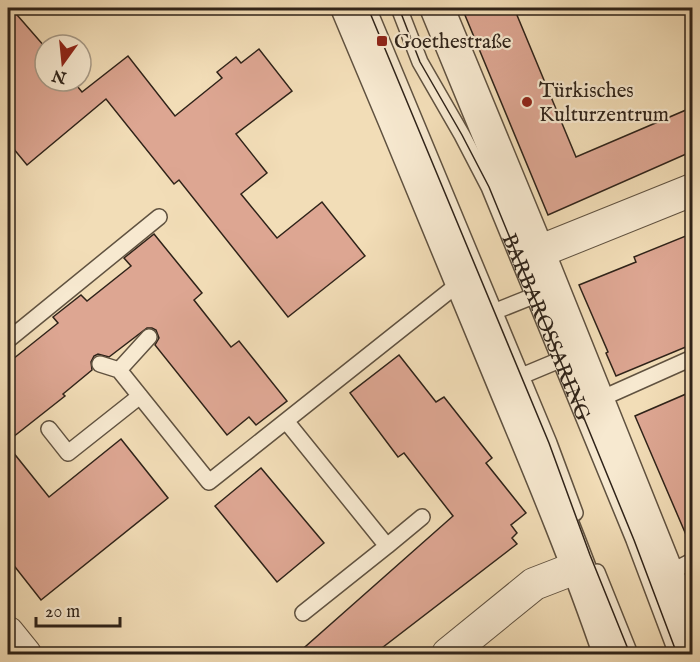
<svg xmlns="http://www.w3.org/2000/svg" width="700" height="662" viewBox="0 0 700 662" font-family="'IM FELL English',serif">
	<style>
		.building { fill: #dda692; stroke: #2f2319; stroke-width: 1.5 }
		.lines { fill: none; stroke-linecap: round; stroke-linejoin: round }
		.service-casing { stroke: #605240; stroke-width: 18 }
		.minor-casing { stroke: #605240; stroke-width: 34 }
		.tertiary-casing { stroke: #605240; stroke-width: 36 }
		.service { stroke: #f7e9d0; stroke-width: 15 }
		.minor { stroke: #f7e9d0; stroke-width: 32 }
		.tertiary { stroke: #f7e9d0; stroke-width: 33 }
		.tram { stroke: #2f2319; stroke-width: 1.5 }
		.poi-dot { fill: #8f2418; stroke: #f7e9d0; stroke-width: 2 }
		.labels { text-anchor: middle; stroke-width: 4.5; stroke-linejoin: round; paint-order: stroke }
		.poi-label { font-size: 21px; fill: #2f2319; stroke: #f7e9d0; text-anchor: start }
		.street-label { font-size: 21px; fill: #2f2319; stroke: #f7e9d0 }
	</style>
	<rect width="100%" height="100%" fill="#f2ddb7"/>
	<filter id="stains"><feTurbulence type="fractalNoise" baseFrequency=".00333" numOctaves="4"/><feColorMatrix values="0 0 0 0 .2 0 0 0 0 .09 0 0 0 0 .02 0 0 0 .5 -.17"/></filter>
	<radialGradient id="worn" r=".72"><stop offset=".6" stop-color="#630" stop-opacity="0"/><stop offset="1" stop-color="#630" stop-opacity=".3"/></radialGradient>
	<path class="building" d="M8 8H11L45 47V81H73L82 92 128 56 175 116 222 78 217 72 236 57 241 63 259 49 292 91 236 134 267 173 241 194 277 238 322 202 365 256 288 317 179 180 174 184 106 99 27 165 8 142Z
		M462 8H514L576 157 693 107V151L548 215Z
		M693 233V344L616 376 606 353 608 352 579 285 636 262 634 257Z
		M154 234 202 293 194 300 231 347 239 341 287 401 256 425 249 417 227 435 155 345 159 338 156 330 152 328H147L109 357 98 354 94 356 91 362 92 370 63 394 65 396 8 441V363L58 323 53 317 81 295 87 301 131 266 124 258Z
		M399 355 436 402 444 397 492 458 486 463 526 513 511 525 517 533 512 538 517 544 374 654H297L453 516 404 453 398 457 350 393Z
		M693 391V551L635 416Z
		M121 439 168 498 41 600 8 558V446L49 497Z
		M261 468 324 543 277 582 215 506Z"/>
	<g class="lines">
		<g class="service-casing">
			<path id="service" d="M368 8 549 443 575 513
				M399 8 420 62 462 135 489 187 634 540 677 654
				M486 315 541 293
				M8 340 159 217
				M100 364 119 370 209 482 462 281
				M119 370 149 337
				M512 380 567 357
				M598 400 692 358
				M286 421 387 546 303 613
				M49 429 68 453 140 396
				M387 546 422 517
				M597 572 630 654
				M667 574 692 561"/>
		</g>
		<g class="minor-casing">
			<path id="minor" d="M538 252 692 190
				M8 633 25 654
				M448 654 534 584 578 567"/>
		</g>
		<g class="tertiary-casing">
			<path id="tertiary" d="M348 8C402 136 455 264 508 393 544 479 580 566 610 654
				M437 8 543 265 667 574 692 646"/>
		</g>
		<use href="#service" class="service"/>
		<use href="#minor" class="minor"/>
		<use href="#tertiary" class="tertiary"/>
		<g class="tram">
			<path d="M368 8 549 443 590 555 630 654"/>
			<path id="s1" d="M399 8 420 62 462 135 489 187 634 540 677 654"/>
		</g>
	</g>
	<g class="poi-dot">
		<rect x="376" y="35" width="12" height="12" rx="3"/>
		<circle cx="527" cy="102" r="6"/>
	</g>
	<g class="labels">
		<g class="poi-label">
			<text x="394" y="48">Goethestraße</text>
			<text x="539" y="97">Türkisches<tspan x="539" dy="24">Kulturzentrum</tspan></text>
		</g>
		<g class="street-label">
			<text dy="7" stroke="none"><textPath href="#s1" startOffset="352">BARBAROSSARING</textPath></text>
		</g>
	</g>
	<rect width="700" height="662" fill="none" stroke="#f2ddb7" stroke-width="30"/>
	<rect x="9" y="9" width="682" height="644" fill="none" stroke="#2f2319" stroke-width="3"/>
	<rect x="15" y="15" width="670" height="632" fill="none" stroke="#2f2319" stroke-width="1.5"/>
	<g transform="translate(63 63) rotate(195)"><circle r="28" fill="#f7e9d0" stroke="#a79a87" stroke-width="1.5"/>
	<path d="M0-4.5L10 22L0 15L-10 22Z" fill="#8f2418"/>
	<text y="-9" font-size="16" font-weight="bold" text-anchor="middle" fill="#2f2319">N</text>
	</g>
	<path d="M36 617v9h84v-9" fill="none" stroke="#2f2319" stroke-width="3"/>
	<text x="45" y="617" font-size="18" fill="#2f2319" stroke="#f7e9d0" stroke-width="4.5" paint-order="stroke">20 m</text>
	<rect width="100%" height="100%" filter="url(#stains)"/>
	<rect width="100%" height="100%" fill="url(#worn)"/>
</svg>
